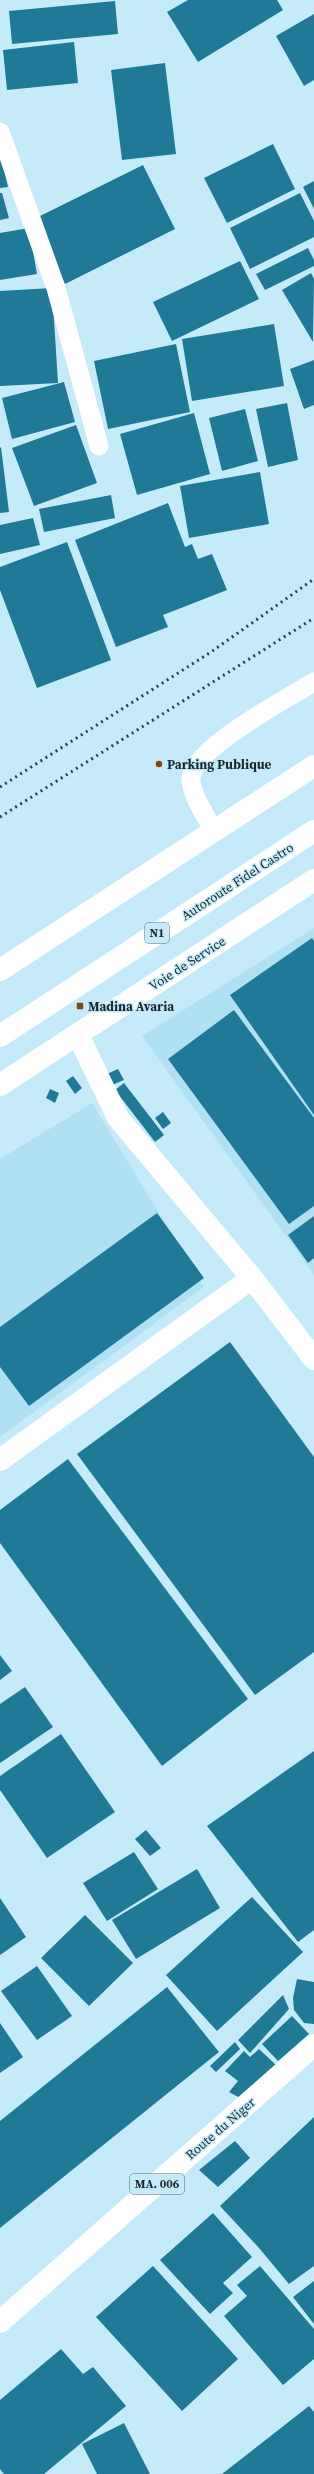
<svg xmlns="http://www.w3.org/2000/svg" width="314" height="2474" viewBox="0 0 314 2474" font-family="'Source Serif 4',serif">
	<style>
		.built { fill: #b2e0f3 }
		.building { fill: #1f7997 }
		.lines { fill: none; stroke-linecap: round; stroke-linejoin: round }
		.lane { stroke: #fff; stroke-width: 19 }
		.street { stroke: #fff; stroke-width: 22 }
		.primary { stroke: #fff; stroke-width: 22 }
		.highway { stroke: #fff; stroke-width: 22 }
		.rail { stroke: #2f4048; stroke-width: 3; stroke-dasharray: 2 4; stroke-linecap: butt }
		.poi-dot { fill: #84440b; stroke: #c5ebfb; stroke-width: 1.5 }
		.labels { text-anchor: middle; stroke-width: 3; stroke-linejoin: round; paint-order: stroke }
		.shield { fill: #c5ebfb; stroke: #4d636c; stroke-width: 1 }
		.shield-label { font-size: 12px; font-weight: bold; fill: #1a292f }
		.poi-label { font-size: 13px; font-weight: bold; fill: #1a292f; stroke: #c5ebfb; text-anchor: start }
		.street-label { font-size: 13px; fill: #1a292f; stroke: #c5ebfb }
	</style>
	<rect width="100%" height="100%" fill="#c5ebfb"/>
	<path class="built" d="M314 928V1275L142 1036Z
		M92 1103 204 1287 0 1437V1159Z"/>
	<path class="building" d="M188 0H277L283 10 198 62 167 12Z
		M115 1 118 34 12 44 9 11Z
		M314 14V80L304 86 276 36Z
		M74 42 78 83 7 90 3 50Z
		M165 63 176 154 122 160 111 70Z
		M273 144 295 189 227 223 204 178Z
		M0 152 8 187 0 188Z
		M143 165 175 229 65 284 32 220Z
		M314 181V209L303 187Z
		M0 193H2L9 218 0 220Z
		M300 193 314 221V237L250 269 230 228Z
		M29 228 37 274 0 280V233Z
		M308 248 314 260V266L265 290 256 274Z
		M240 261 259 299 172 341 153 302Z
		M311 273 314 279 313 342 282 290Z
		M52 288 58 383 0 386V291Z
		M274 324 284 386 192 401 182 339Z
		M176 344 190 412 108 429 94 361Z
		M314 360V405L304 409 290 369Z
		M64 382 75 422 12 439 2 398Z
		M287 403 298 460 268 467 256 409Z
		M245 409 258 461 222 471 209 418Z
		M194 413 210 474 137 495 120 434Z
		M76 425 97 483 34 506 12 448Z
		M1 447 9 512 0 513V448Z
		M260 472 269 524 189 538 180 486Z
		M111 495 115 518 44 532 39 509Z
		M168 503 185 547 192 544 198 559 212 554 227 590 163 615 168 627 116 647 75 540Z
		M33 518 40 545 0 554V525Z
		M67 542 111 660 37 688 0 590V567Z
		M312 938 314 941V1115L230 995Z
		M234 1010 314 1118V1206L289 1224 168 1059Z
		M118 1069 124 1080 112 1085 107 1074Z
		M73 1076 82 1088 75 1094 66 1081Z
		M124 1083 164 1135 155 1142 115 1090Z
		M50 1089 59 1093 55 1103 46 1098Z
		M163 1112 171 1123 163 1129 155 1118Z
		M157 1213 204 1278 29 1406 0 1367V1327Z
		M314 1216V1258L308 1263 288 1235Z
		M230 1342 314 1457V1652L255 1695 77 1454Z
		M68 1459 248 1699 162 1766 0 1543V1510Z
		M0 1655 12 1671 0 1680Z
		M25 1687 53 1727 0 1763V1704Z
		M61 1734 115 1812 47 1858 0 1790V1776Z
		M314 1751V1930L298 1942 207 1826Z
		M146 1830 161 1848 150 1856 135 1839Z
		M134 1852 158 1889 107 1921 83 1883Z
		M197 1869 220 1908 136 1959 112 1920Z
		M252 1897 303 1952 217 2031 166 1975Z
		M0 1898 26 1937 0 1955Z
		M85 1915 133 1963 89 2006 41 1958Z
		M37 1966 72 2016 37 2040 1 1991Z
		M297 1979 314 1982V2024L304 2023 294 2010 293 1998Z
		M167 1987 219 2052 0 2228V2121Z
		M283 1995 289 2009 250 2053 238 2040Z
		M292 2016 309 2034 278 2061 262 2044Z
		M0 2023 23 2057 0 2073Z
		M235 2042 240 2049 216 2072 210 2066Z
		M259 2049 276 2065 242 2099 229 2092 238 2081 225 2071 244 2051 250 2057Z
		M314 2117V2266L289 2284 259 2248 220 2206Z
		M235 2141 250 2158 218 2187 199 2170Z
		M213 2213 252 2257 223 2283 233 2293 210 2314 160 2260Z
		M153 2266 238 2359 182 2411 96 2317Z
		M260 2266 314 2329V2359L283 2385 224 2316 247 2296 237 2285Z
		M314 2281V2324L293 2297Z
		M61 2349 83 2374 93 2367 126 2406 44 2474H4L0 2469V2400Z
		M309 2406 314 2412V2474H222Z
		M124 2423 150 2474H97L82 2444Z"/>
	<g class="lines">
		<path class="lane" d="M0 132 56 288 99 446
			M214 831C206 816 193 798 191 781 187 751 290 697 314 682"/>
		<path class="street" d="M78 1035 118 1118 252 1278 314 1359
			M0 1085 314 880
			M0 1460 252 1278"/>
		<path class="primary" d="M0 2322 314 2045"/>
		<path class="highway" d="M0 970 314 766
			M0 1036 314 831"/>
		<path class="rail" d="M0 787 211 652 314 579
			M0 817 314 618"/>
	</g>
	<g class="poi-dot">
		<circle cx="159" cy="764" r="4"/>
		<rect x="76" y="1002" width="8" height="8" rx="2"/>
	</g>
	<g class="labels">
		<g class="shield">
			<rect x="145" y="923" width="24" height="20" rx="3"/>
			<rect x="130" y="2174" width="54" height="20" rx="3"/>
		</g>
		<g class="shield-label">
			<text x="157" y="937">N1</text>
			<text x="157" y="2188">MA. 006</text>
		</g>
		<g class="poi-label">
			<text x="167" y="769">Parking Publique</text>
			<text x="88" y="1011">Madina Avaria</text>
		</g>
		<g class="street-label">
			<text transform="translate(237 881) rotate(-33)" y="5">Autoroute Fidel Castro</text>
			<text transform="translate(187 963) rotate(-33)" y="5">Voie de Service</text>
			<text transform="translate(220 2128) rotate(-41)" y="5">Route du Niger</text>
		</g>
	</g>
</svg>
